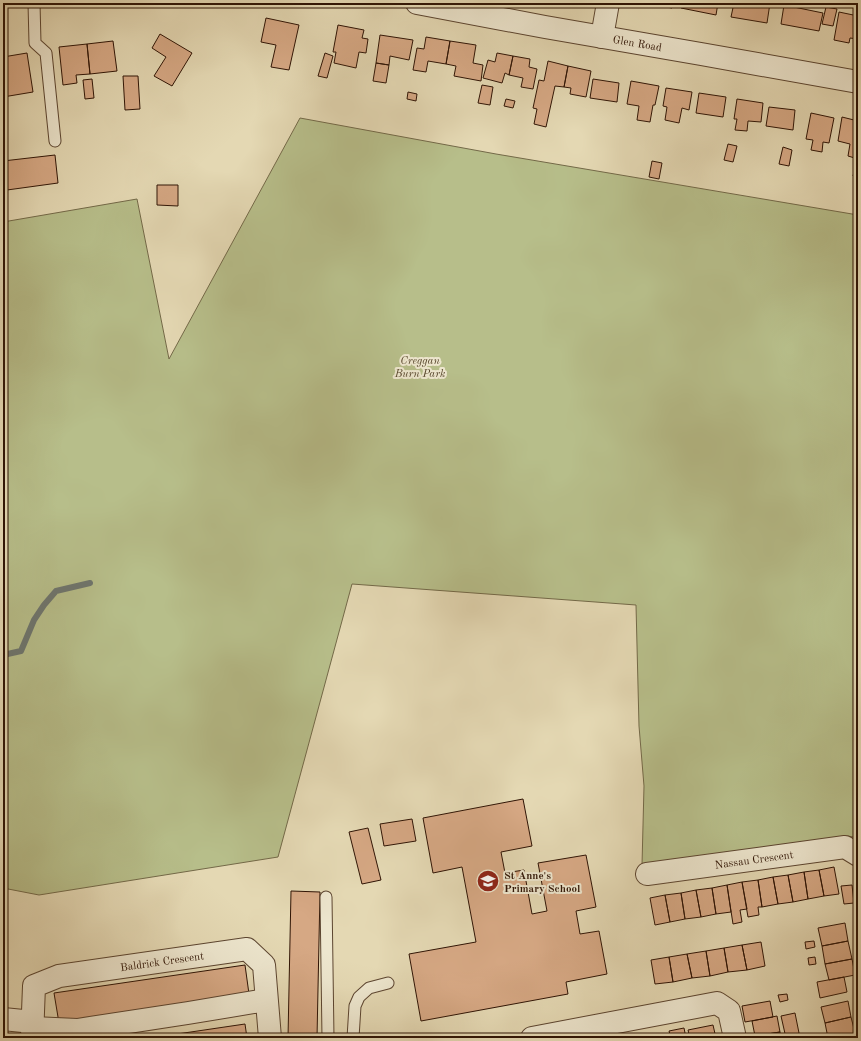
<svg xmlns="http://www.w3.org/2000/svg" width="861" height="1041" viewBox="0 0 861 1041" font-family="'Old Standard TT',serif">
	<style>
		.green { fill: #b7be8a; stroke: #736948 }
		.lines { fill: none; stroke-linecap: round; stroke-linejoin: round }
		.stream { stroke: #6e766f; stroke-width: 6 }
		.building { fill: #d6a884; stroke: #2f1405 }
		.service-casing { stroke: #5c4530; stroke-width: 13 }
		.minor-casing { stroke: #5c4530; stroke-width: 24 }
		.tertiary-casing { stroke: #5c4530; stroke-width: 24 }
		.service { stroke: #ede6ce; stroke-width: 11 }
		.minor { stroke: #ede6ce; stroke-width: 22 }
		.tertiary { stroke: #ede6ce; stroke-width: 22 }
		.labels { text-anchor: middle; stroke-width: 4; stroke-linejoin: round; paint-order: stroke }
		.street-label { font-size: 11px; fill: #2f1405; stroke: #ede6ce }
		.park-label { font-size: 11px; font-style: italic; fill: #58472d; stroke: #ede6ce }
		.poi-label { font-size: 11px; font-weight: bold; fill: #2f1405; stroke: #ede6ce; text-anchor: start }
	</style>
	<rect width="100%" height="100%" fill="#e4d8b3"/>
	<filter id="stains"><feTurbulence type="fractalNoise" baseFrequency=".005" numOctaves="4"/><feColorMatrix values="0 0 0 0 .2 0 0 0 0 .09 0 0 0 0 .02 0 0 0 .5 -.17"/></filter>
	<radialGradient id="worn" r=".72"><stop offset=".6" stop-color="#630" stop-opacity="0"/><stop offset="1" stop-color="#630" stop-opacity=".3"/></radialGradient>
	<path class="green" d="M300 118 496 154 858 215V838L848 836 642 865 644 786 639 726 636 605 352 584 278 857 39 895 3 888V222L137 199 169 359Z"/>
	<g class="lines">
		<path class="stream" d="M3 655 21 651 34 620 44 605 56 591 90 583"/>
	</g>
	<path class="building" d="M644 3H673L672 8Z
		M682 3H718L716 15 681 8Z
		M734 3H770L767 23 731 17Z
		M784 5 823 13 819 31 781 24Z
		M826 7 837 9 833 26 822 24Z
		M839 12 858 16V39L850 38 849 43 834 40Z
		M266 18 299 25 289 70 271 67 276 45 261 42Z
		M338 25 364 30 362 38 368 39 366 53 359 52 356 68 334 63 336 52H333Z
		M160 34 192 53 172 86 154 76 166 57 152 48Z
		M380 35 413 40 409 60 390 56 389 65 376 63Z
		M426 37 450 41 446 64 428 61 426 72 413 70 417 48 424 49Z
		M113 41 117 71 90 74 87 44Z
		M450 41 476 45 473 63 483 65 481 81 454 76 456 66 446 64Z
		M87 44 90 74 76 75 77 83 63 85 59 47Z
		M27 53 33 92 3 97V57Z
		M325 53 333 56 327 78 318 76Z
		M497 53 513 56 509 75 505 73 502 83 483 78 488 60 495 62Z
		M513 56 530 59 529 67 537 69 533 89 521 87 523 78 509 75Z
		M548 61 568 66 564 87 555 86 546 127 534 124 537 109 533 108 539 80 544 81Z
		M376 63 389 65 386 83 373 81Z
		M568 66 591 71 586 97 570 94 571 88 564 87Z
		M123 76H138L140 109 125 110Z
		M92 79 94 98 85 99 83 80Z
		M593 79 619 83 617 102 590 98Z
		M631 81 659 86 655 105H653L650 122 637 120 639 106 627 104Z
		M482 85 493 87 490 105 478 103Z
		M666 88 692 92 689 110 682 108 679 123 665 120 667 107 663 106Z
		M408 92 417 94 416 101 407 99Z
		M699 93 726 97 723 117 696 113Z
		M506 99 515 101 513 108 504 106Z
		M737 99 763 103 761 122 748 121 747 131 735 130 737 119H734Z
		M769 107 795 110 793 130 766 126Z
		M811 113 834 118 829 143 823 142 822 152 811 150 813 140 806 139Z
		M842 117 858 121V159L848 156 850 144 838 141Z
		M728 144 737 146 733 162 724 160Z
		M783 147 792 150 789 166 779 164Z
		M55 155 58 183 7 190 3 161Z
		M857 160H858V177L853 176Z
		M652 161 662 163 659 179 649 177Z
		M157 185H178V206L157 205Z
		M523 799 532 846 501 852 505 873 524 870 532 914 547 911 538 863 586 855 596 907 576 911 580 934 599 931 607 974 566 982 568 994 421 1021 409 954 476 942 462 867 433 873 423 818Z
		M412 819 416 841 384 846 380 824Z
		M368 828 381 880 362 884 349 832Z
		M834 867 839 894 824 896 819 870Z
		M819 870 824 896 808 899 804 872Z
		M804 872 808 899 793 902 788 875Z
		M788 875 793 902 778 904 773 877Z
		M773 877 778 904 762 907 758 880Z
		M758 880 762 907H758L759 915 748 917 742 882Z
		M742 882 747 909 740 910 742 922 733 924 727 885Z
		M727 885 731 912 716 914 712 888Z
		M852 885 854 903 844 904 841 886Z
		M712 888 716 914 701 917 696 890Z
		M696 890 701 917 685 919 681 893Z
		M291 891 320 892 317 1038H288Z
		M681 893 685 919 670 922 665 895Z
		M665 895 670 922 655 925 650 898Z
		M845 923 848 941 822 946 818 928Z
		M814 941 815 947 806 949 805 942Z
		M848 941 852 959 825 964 822 946Z
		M761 942 765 966 747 970 742 945Z
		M742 945 747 970 728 972 724 948Z
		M724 948 728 972 710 976 706 951Z
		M706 951 710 976 692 978 687 954Z
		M687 954 692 978 673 982 669 957Z
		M669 957 673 982 655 984 651 960Z
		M815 957 816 964 809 965 808 958Z
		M852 959 855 975 829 980 825 964Z
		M245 965 249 994 59 1023 54 993Z
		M844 977 847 992 820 998 817 982Z
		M787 994 788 1000 780 1002 778 995Z
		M770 1001 773 1017 745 1022 742 1006Z
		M848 1001 851 1017 825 1023 821 1007Z
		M795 1013 800 1038H786L781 1016Z
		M777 1016 780 1032 755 1036 752 1021Z
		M851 1017 855 1033 828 1038 825 1023Z
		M245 1024 247 1038H150Z
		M713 1025 716 1038H690L688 1030Z
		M684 1028 686 1038H671L669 1031Z
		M780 1032 781 1038H756L755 1036Z"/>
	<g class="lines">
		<g class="service-casing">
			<path id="service" d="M34 3 35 43 46 53 55 141
				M326 897 328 1038
				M353 1038 355 1006 359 997 369 988 388 983"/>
		</g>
		<g class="minor-casing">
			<g id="minor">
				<path d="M602 37 608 3"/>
				<path id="s1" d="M647 874 845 847 858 855"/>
				<path d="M3 1019 33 1022"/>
				<path d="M33 1028 77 1030 188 1013 266 1000"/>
				<path id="s2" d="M32 1038 34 986 59 976 247 949 264 965 270 1038"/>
				<path d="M532 1038 717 1003 729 1011 735 1038"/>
			</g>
		</g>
		<g class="tertiary-casing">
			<g id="tertiary">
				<path id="s3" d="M417 3 545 27 701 54 858 82"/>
			</g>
		</g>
		<use href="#service" class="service"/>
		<use href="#minor" class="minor"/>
		<use href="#tertiary" class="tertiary"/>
	</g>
	<defs>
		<g id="school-disc" transform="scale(1.15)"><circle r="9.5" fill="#8f2418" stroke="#ede6ce"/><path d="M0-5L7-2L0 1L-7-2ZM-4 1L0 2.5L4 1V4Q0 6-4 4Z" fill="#fff"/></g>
	</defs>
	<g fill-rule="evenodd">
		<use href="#school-disc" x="488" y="881"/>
	</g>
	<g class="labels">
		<g class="street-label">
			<text dy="4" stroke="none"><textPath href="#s3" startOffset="224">Glen Road</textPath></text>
			<text dy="4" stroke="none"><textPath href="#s1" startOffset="108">Nassau Crescent</textPath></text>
			<text dy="4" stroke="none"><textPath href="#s2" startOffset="183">Baldrick Crescent</textPath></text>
		</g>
		<g class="park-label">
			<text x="420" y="364">Creggan<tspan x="420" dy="13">Burn Park</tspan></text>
		</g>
		<g class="poi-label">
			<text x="504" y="879">St Anne's<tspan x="504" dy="13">Primary School</tspan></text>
		</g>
	</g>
	<rect width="861" height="1041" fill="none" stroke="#e4d8b3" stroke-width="16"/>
	<rect x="4" y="4" width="853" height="1033" fill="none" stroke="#2f1405" stroke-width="2"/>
	<rect x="8" y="8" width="845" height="1025" fill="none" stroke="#2f1405"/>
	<rect width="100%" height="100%" filter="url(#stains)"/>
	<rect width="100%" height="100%" fill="url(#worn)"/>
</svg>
